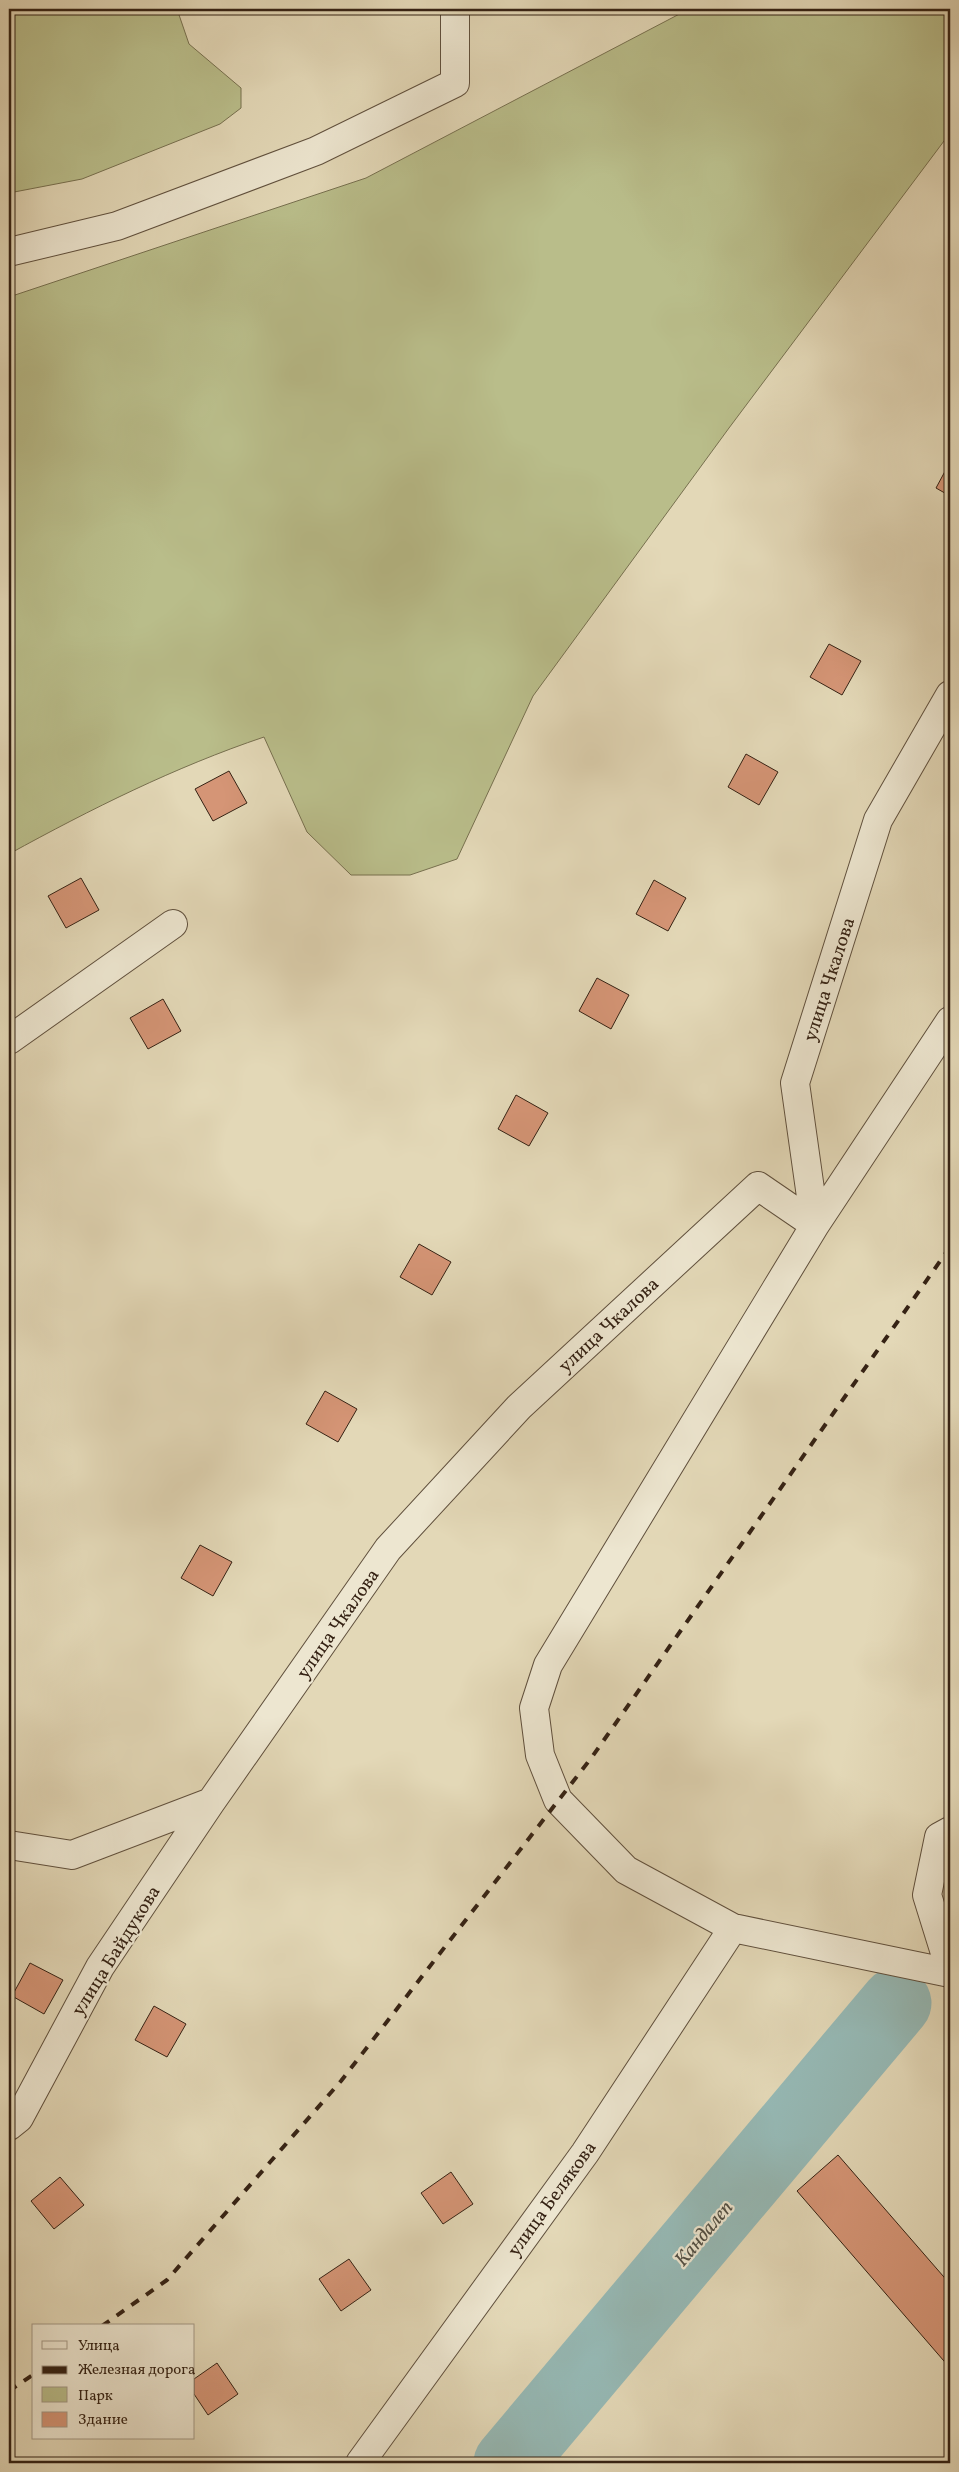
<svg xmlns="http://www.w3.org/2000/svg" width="959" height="2472" viewBox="0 0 959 2472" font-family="Vollkorn,serif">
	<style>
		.green { fill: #b9bd8a; stroke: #77704f }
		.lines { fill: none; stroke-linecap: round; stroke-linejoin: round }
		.river { stroke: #96b9b5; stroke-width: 71 }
		.building { fill: #d59576; stroke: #352214 }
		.minor-casing { stroke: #60503d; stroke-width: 30 }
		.minor { stroke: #ede6d0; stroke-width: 28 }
		.rail { stroke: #352214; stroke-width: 4; stroke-dasharray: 9 9; stroke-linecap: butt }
		.labels { text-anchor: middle; stroke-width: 4.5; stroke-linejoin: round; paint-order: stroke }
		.street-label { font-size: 19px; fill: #352214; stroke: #ede6d0 }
		.water-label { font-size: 20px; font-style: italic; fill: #524f44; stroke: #ede6d0 }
	</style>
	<rect width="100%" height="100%" fill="#e3d8b7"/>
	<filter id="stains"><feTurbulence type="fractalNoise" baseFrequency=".004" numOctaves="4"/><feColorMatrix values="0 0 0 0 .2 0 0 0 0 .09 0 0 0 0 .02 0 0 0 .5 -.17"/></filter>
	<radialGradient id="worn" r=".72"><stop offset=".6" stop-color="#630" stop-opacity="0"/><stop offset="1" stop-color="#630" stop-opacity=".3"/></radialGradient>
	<path class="green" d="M9 9H177L189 44 241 88V108L220 124 82 179 9 193Z
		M689 9H950V133L729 428 533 696 457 859 410 875H351L307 832 264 737C175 767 91 809 9 854V297L366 178Z"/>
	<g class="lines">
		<path class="river" d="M509 2463 896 2003"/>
	</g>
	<path class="building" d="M950 462V496L936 488Z
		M829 644 861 661 842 695 810 677Z
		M746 754 778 772 759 805 728 787Z
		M229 771 247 803 213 821 195 789Z
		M81 878 99 910 66 928 48 896Z
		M654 880 686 898 668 931 636 914Z
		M597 978 629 995 611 1029 579 1011Z
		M163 999 181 1031 148 1049 130 1018Z
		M516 1095 548 1113 529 1146 498 1129Z
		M419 1244 451 1262 432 1295 400 1277Z
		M325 1391 357 1409 338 1442 306 1424Z
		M200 1545 232 1562 213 1596 181 1578Z
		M30 1963 63 1980 44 2014 12 1996Z
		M154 2006 186 2024 167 2057 135 2040Z
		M838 2155 950 2284V2368L797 2191Z
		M451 2172 473 2204 443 2224 421 2193Z
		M60 2177 84 2205 54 2229 31 2201Z
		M349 2259 371 2290 341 2311 319 2279Z
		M217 2363 238 2394 208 2415 194 2394V2379Z"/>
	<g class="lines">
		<g class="minor-casing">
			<path id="minor" d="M9 252 117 226 316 151 455 83V9
				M950 1021 815 1225 548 1665 534 1708 540 1755 558 1800 626 1870 733 1928 950 1973
				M9 1040 173 924
				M950 1831 939 1837 927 1895 950 1969
				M9 1845 72 1855 211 1802 388 1549 519 1407 758 1186 815 1225 795 1083 878 820 950 695
				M9 2126 19 2118 100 1967 211 1802
				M360 2463 585 2153 733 1928"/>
		</g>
		<use href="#minor" class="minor"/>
		<path class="rail" d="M102 2326 167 2280 341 2081 592 1757 950 1247
			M9 2391 34 2374"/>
	</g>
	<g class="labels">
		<g class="street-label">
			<text transform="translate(828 979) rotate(-72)" y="7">улица Чкалова</text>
			<text transform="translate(608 1324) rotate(-43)" y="7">улица Чкалова</text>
			<text transform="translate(337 1623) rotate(-55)" y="7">улица Чкалова</text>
			<text transform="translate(115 1950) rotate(-58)" y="7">улица Байдукова</text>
			<text transform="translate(551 2198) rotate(-54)" y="7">улица Белякова</text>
		</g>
		<g class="water-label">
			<text transform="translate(703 2233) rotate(-50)" y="7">Кандалеп</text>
		</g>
	</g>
	<rect width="959" height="2472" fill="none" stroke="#e3d8b7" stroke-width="30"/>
	<rect x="10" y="10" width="939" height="2452" fill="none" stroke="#352214" stroke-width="2.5"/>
	<rect x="15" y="15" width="929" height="2442" fill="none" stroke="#352214"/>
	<rect x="32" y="2324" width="162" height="115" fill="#ede6d0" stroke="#a39885"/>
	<rect x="42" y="2341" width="25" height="8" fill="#ede6d0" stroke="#a39885"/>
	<text x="78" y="2350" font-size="15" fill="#352214">Улица</text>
	<rect x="42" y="2366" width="25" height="8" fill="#352214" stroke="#a39885"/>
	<text x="78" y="2374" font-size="15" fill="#352214">Железная дорога</text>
	<rect x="42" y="2387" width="25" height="15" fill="#b9bd8a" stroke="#a39885"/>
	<text x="78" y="2400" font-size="15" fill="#352214">Парк</text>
	<rect x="42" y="2412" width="25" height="15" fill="#d59576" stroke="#a39885"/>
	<text x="78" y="2424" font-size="15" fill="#352214">Здание</text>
	<rect width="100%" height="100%" filter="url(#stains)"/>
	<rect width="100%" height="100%" fill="url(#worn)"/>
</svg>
